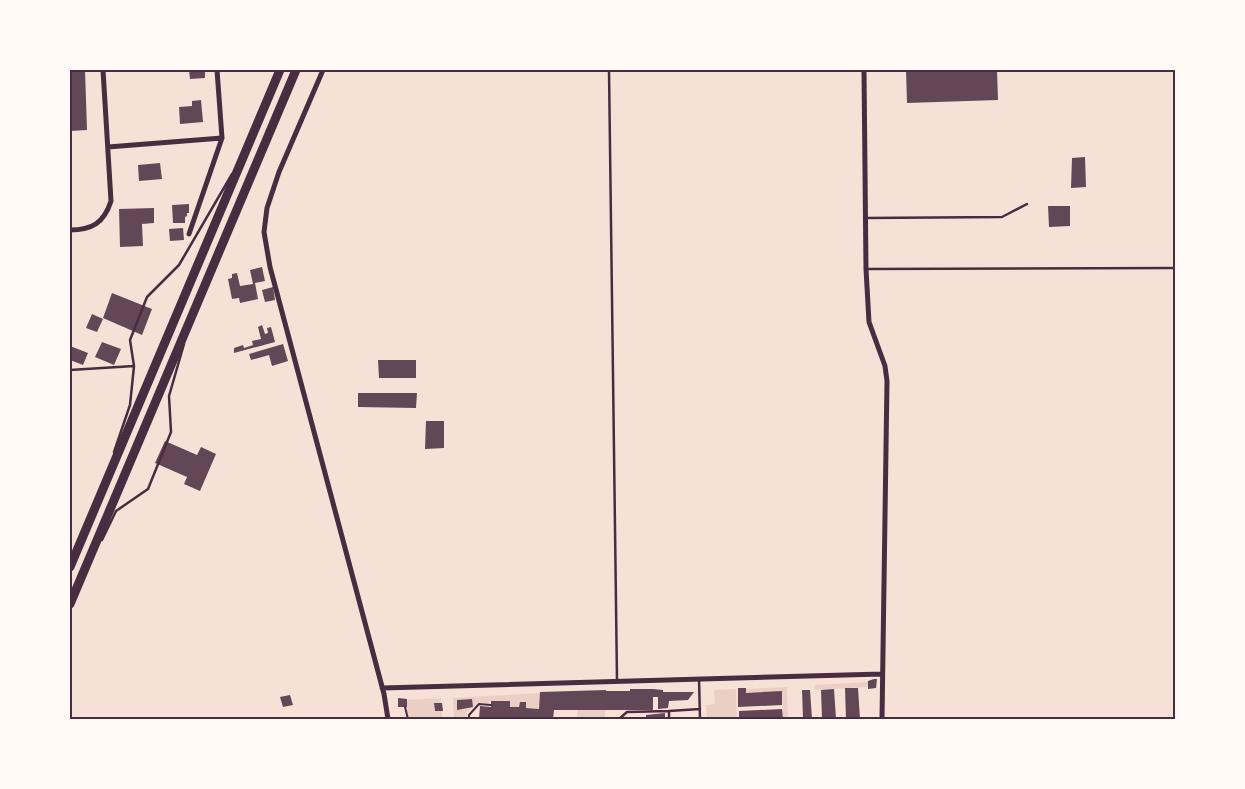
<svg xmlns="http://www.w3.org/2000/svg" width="1245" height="789" viewBox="0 0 1245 789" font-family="'Space Grotesk',sans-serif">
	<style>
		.green { fill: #ebcfc5 }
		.building { fill: #644757 }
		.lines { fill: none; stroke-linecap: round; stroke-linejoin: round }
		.path { stroke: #4a2c40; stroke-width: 2 }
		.service { stroke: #4a2c40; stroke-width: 2.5 }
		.minor { stroke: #4a2c40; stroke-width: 5 }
		.trunk { stroke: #4a2c40; stroke-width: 9 }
		.neatline { fill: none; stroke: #4a2c40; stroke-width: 2 }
	</style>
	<rect width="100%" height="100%" fill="#f7e1d7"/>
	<path class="green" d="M868 682V687L815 690 814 685Z
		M787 687 788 719H783L782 691 746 693V689Z
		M736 689 737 719H707L706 705 715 704 714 690Z
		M540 693 539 709 526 708V702H520L519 707H510V701H490V703H478L467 712V719H454L453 698Z
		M441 698V703L434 704 435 711H442V719H409L406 707 407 700Z
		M577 710H605V718L577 719Z"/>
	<path class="building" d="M70 70H85L87 130 70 131Z
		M189 70H205V78L190 79Z
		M906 70H997L998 100 907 103Z
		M201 100 203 122 180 124 179 107 192 106V101Z
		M1085 157 1086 187 1071 188 1072 158Z
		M160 163 162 179 139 181 138 165Z
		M189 204V213H187V216L185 217V223H173L172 205Z
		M1048 206H1070V226L1049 227Z
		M154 208V223L142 224 143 246 120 247 119 209Z
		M183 228 184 240 170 241 169 229Z
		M262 267 265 281 255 283 258 299 240 303 239 298 232 299 228 279 232 278V274L237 273 240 286 253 284 250 270Z
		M273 287 275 300 265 302 262 290Z
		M112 293 152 309 142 335 103 318Z
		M92 314 103 319 97 332 86 328Z
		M262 325 265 334 268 333 267 328 271 327 275 342 234 353V348L243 345 244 348 253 345 252 341 261 339 258 327Z
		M102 342 121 349 114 365 95 357Z
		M283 344 288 361 272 366 269 355 251 360 249 354Z
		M70 346 88 353 83 365 70 360Z
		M378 360H416V378H379Z
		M358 393H417L416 408 358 407Z
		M426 421H444V448L425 449Z
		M165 441 197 455 201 447 216 454 200 491 184 484 187 477 155 463Z
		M874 679H877L876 688 868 689V681Z
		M738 688H746V693L782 691V705L738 707Z
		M845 688H858L860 719H846Z
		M630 689H653L663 690V692H694L688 700 669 701 668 708 658 709V697H653V710H554L553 719H538V717H535V719H479L480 706 491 707V701H510V707H519L520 702H526V708L539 709 540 692 606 690V691H630Z
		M834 689 836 719H822L821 690Z
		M802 690H810L812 719H803Z
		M290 695 293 705 283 707 280 697Z
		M398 698 407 699V707H398Z
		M472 699 473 707 457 710V700Z
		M434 703H442L443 711H435Z
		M782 709 783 719H739V711Z
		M665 713V719H646V715Z"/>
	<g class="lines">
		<path class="path" d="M405 707 408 719
			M469 719V715L479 704 491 705"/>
		<path class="service" d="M609 70 617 680
			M866 218 1002 217 1027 204
			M867 269 1175 268
			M70 370 134 366
			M114 452 130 405 134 366 130 340 147 297 179 265 232 174
			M102 540 116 511 148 489 171 432 169 396 184 344
			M699 679 700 719
			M619 719 627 712 669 711
			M669 719V711L700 709"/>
		<path class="minor" d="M323 70 279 172 267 208 264 232 270 267 384 694 388 719
			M864 70 866 269 869 322 885 366 887 381 882 719
			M108 147 222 138
			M70 230C92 230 104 223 111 201L103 70
			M189 234 222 138 217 70
			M382 688 882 674"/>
		<path class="trunk" d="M70 567 280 70
			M70 604 296 70"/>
	</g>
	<rect width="1245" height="789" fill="none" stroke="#fffaf5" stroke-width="142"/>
	<rect x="71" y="71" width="1103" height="647" class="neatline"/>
</svg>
